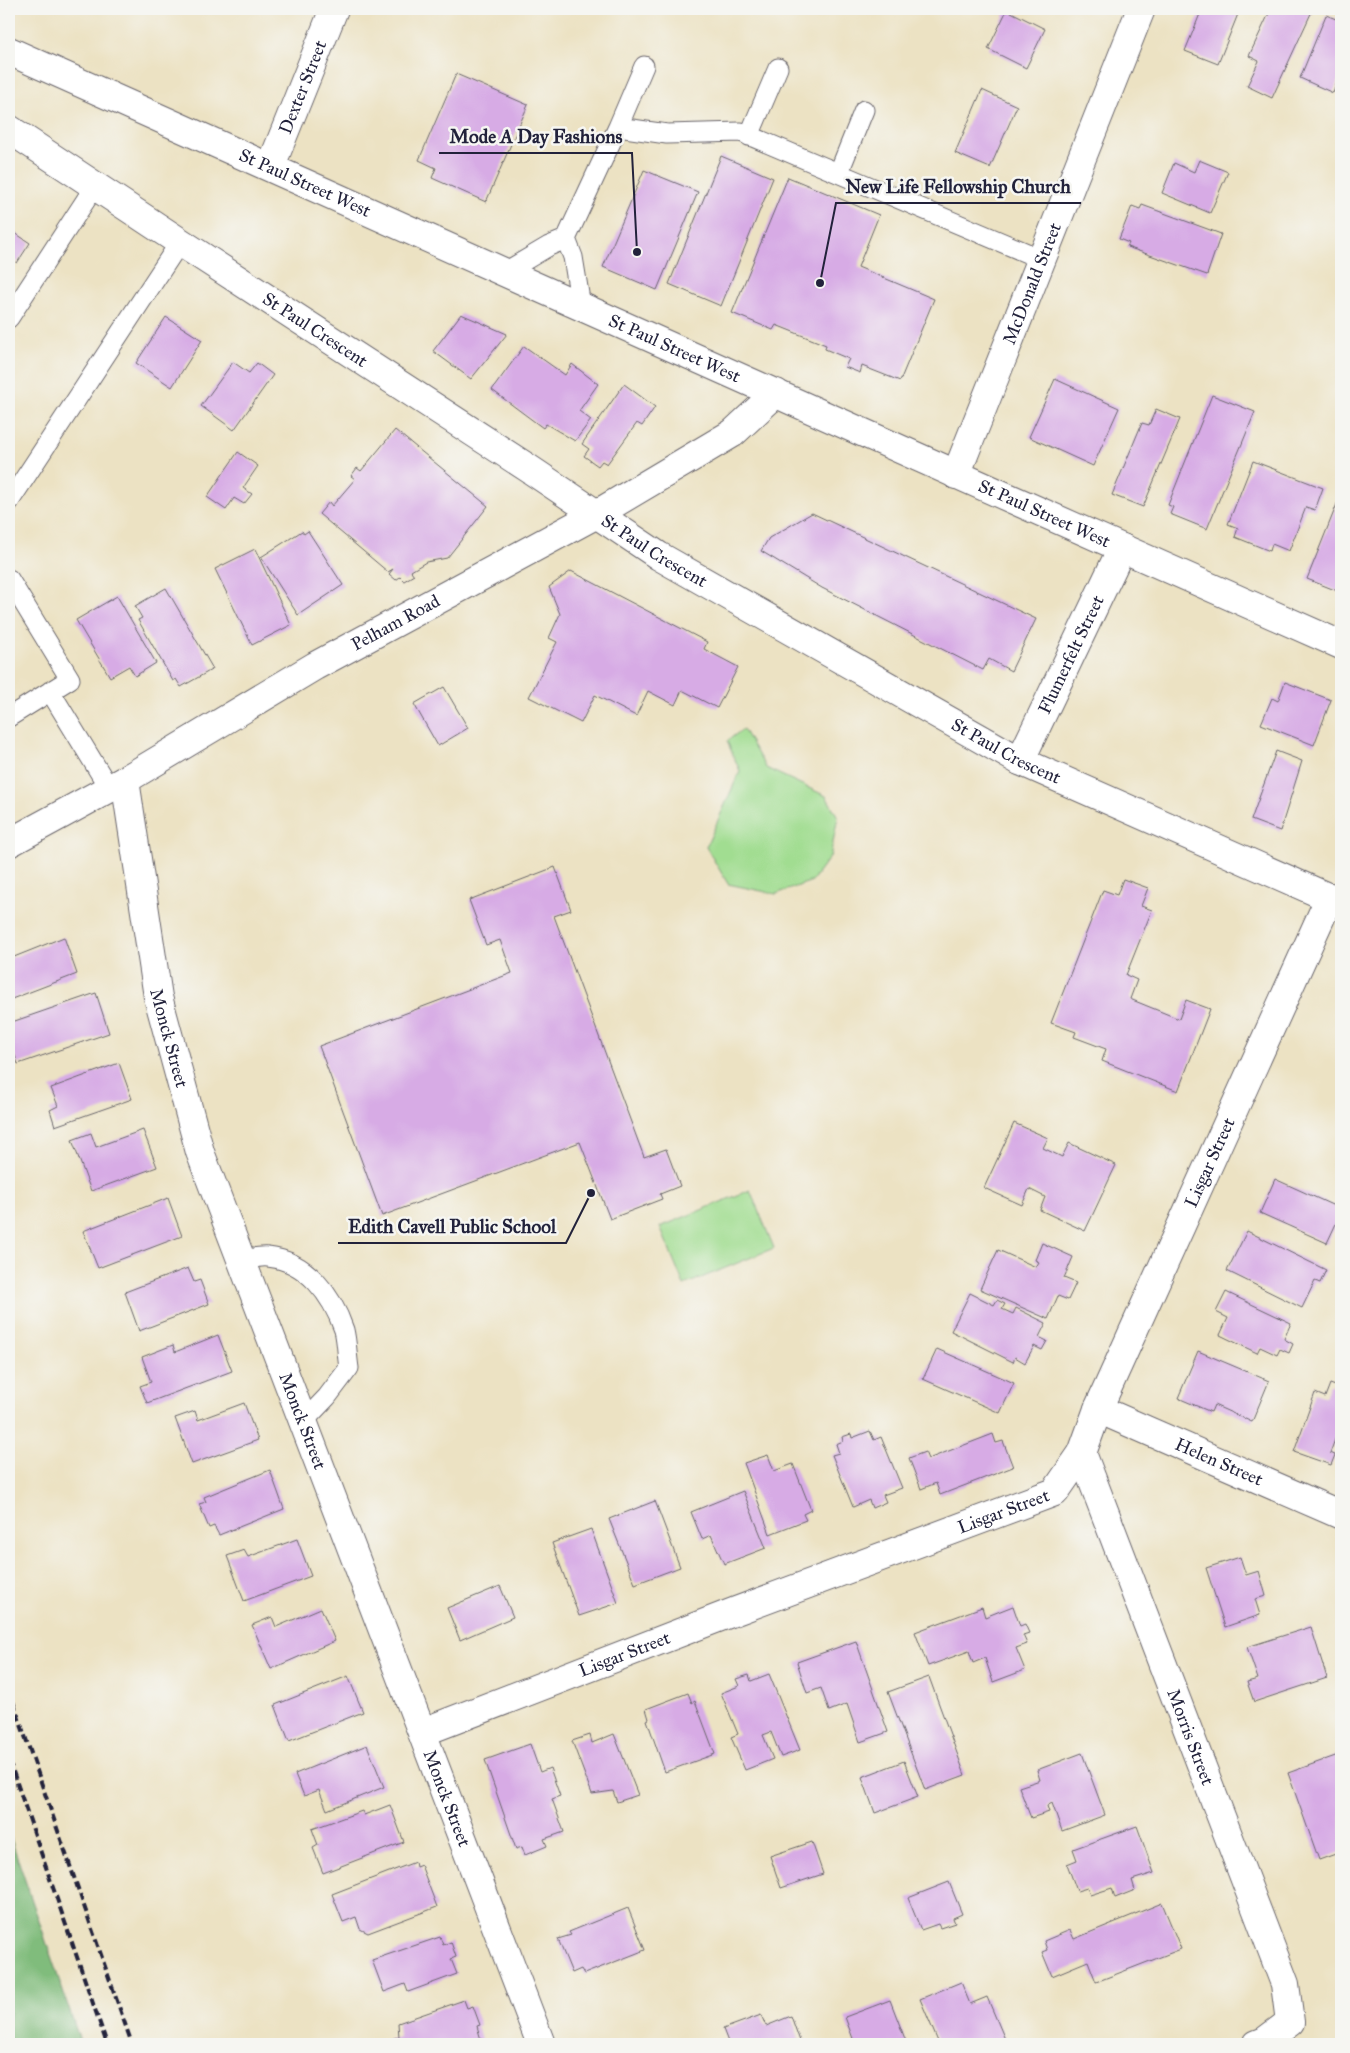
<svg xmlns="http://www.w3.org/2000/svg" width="1350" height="2053" viewBox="0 0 1350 2053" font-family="'IM FELL Great Primer',serif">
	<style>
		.green { fill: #a1dd91; stroke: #628066 }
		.forest { fill: #80bc7b; stroke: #516f5b }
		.building { fill: #d7abe5 }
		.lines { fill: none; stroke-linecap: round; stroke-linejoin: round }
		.lane-casing { stroke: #69656b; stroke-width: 21 }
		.street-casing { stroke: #69656b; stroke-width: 30 }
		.secondary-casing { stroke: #69656b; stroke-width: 30 }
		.lane { stroke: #fff; stroke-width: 19 }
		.street { stroke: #fff; stroke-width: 28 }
		.secondary { stroke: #fff; stroke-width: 28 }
		.rail { stroke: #22223b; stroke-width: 4; stroke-dasharray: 8 4; stroke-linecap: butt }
		.labels { text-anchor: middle; stroke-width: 5; stroke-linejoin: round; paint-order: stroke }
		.street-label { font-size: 18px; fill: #22223b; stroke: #f6f6f2 }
		.leader { fill: none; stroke: #22223b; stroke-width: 2 }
		.callout-dot { fill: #22223b; stroke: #f6f6f2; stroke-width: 2 }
		.callout-label { font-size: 19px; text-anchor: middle; font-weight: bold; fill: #22223b; stroke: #f6f6f2; stroke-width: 5; stroke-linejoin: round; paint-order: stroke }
	</style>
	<rect width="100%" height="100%" fill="#f6f6f2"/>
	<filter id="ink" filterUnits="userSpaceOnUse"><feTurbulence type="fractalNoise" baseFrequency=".02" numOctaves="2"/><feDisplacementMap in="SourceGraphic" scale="10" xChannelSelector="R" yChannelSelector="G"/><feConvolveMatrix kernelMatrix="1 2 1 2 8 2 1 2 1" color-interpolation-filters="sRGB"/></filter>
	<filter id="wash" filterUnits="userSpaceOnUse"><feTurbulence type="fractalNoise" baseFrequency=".0096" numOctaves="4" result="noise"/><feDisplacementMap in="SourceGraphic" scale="20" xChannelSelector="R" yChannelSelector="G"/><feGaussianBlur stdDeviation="1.12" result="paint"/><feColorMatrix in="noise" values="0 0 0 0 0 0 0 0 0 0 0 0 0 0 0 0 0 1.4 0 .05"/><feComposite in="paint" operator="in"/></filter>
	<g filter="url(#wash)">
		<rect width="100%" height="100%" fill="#ece2c3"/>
		<path class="green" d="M743 729 766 768 826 796 838 817 830 857 812 881 776 894 728 884 706 847 740 771 727 741Z
			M750 1190 774 1248 684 1285 660 1227Z"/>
		<path class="forest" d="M9 1833 81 2044H9Z"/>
		<g id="blocks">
			<path class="building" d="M1202 9H1240L1218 64 1185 51Z
				M1271 9H1313L1272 98 1247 86 1259 61 1249 56Z
				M1007 10 1045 29 1026 68 988 49Z
				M1326 15 1341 21V73L1333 93 1300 78Z
				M456 74 528 105 486 202 432 178 436 168 419 160Z
				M982 90 1017 106 990 168 955 153Z
				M721 156 773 178 721 306 669 284Z
				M1199 160 1228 172 1210 213 1162 193 1174 163 1194 172Z
				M644 170 698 192 657 290 603 267Z
				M788 177 879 215 858 267 934 299 900 381 862 366 860 373 845 367 849 359 825 349 826 345 776 325 773 330 732 313Z
				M1142 205 1221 234 1207 275 1127 247 1129 243 1119 239 1132 206 1140 209Z
				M9 229 30 243 17 263 9 257Z
				M461 314 507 334 471 379 433 351Z
				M166 317 202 340 172 387 136 363Z
				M524 346 565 375 572 364 598 384 579 411 591 420 575 441 546 424 543 428 492 390Z
				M233 362 249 373 257 363 273 375 234 430 201 406Z
				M1055 379 1119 408 1093 466 1029 437Z
				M624 384 655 407 642 426 637 423 607 464 602 461 598 466 584 456 589 449 582 444Z
				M1212 395 1255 412 1207 529 1170 514 1173 507 1168 505Z
				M1156 409 1180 419 1143 507 1112 495 1142 423 1149 425Z
				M395 430 488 506 447 558 426 562 411 571 414 575 404 581 400 577 396 580 389 574 393 569 388 572 319 514 329 502 332 506 355 479 351 476 357 468 361 471Z
				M238 452 258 466 243 488 252 494 244 504 234 498 226 510 207 497Z
				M1253 461 1323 488 1315 510 1306 507 1289 551 1272 544 1270 551 1235 537 1238 528 1228 524Z
				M1341 494V589L1340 592 1307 579Z
				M812 513 1036 619 1011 671 989 659 983 670 822 588 761 551 769 538Z
				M302 531 304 534 308 531 343 585 298 615 261 557Z
				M255 549 291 625 252 645 215 569Z
				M571 571 707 642 704 649 738 667 717 708 682 690 675 705 648 691 636 716 595 695 581 723 529 697 557 642 549 638 560 614 549 587Z
				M166 588 213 669 181 687 176 679 173 681 138 620 142 618 135 606Z
				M117 596 156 663 135 676 129 666 110 677 76 620Z
				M1285 682 1331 700 1314 745 1261 724 1272 698 1278 701Z
				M444 687 468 728 438 746 414 704Z
				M1276 751 1302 761 1280 831 1251 820Z
				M555 867 571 910 554 916 644 1157 666 1149 680 1186 660 1194 662 1199 610 1219 580 1142 382 1216 319 1046 512 973 500 940 486 945 469 900Z
				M1123 879 1148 888 1141 906 1152 910 1126 975 1137 980 1130 999 1179 1019 1186 1000 1210 1009 1178 1091 1102 1061 1106 1049 1074 1037 1076 1032 1051 1023 1103 890 1117 895Z
				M64 937 77 974 9 1000V959Z
				M96 993 109 1033 18 1064 9 1039V1023Z
				M119 1063 132 1099 55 1126 50 1110 58 1106 51 1088Z
				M1014 1123 1048 1138 1043 1148 1062 1157 1069 1143 1116 1165 1085 1231 1040 1210 1045 1197 1029 1189 1022 1205 984 1188Z
				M143 1130 157 1167 91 1191 72 1140 91 1133 96 1147Z
				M1275 1179 1341 1209V1213L1327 1243 1260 1213Z
				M168 1198 182 1236 98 1268 83 1231Z
				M1247 1231 1326 1270 1320 1283 1315 1281 1302 1308 1227 1271Z
				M1042 1243 1073 1257 1064 1278 1076 1283 1068 1300 1058 1296 1048 1319 980 1289 998 1250 1036 1267 1039 1262 1035 1260Z
				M188 1268 194 1282 200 1280 209 1304 139 1331 125 1292Z
				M1226 1292 1291 1323 1284 1339 1293 1344 1289 1353 1280 1349 1277 1355 1260 1347 1257 1353 1220 1335 1228 1318 1216 1312Z
				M970 1293 994 1305 997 1300 1005 1304 1002 1309 1013 1314 1016 1308 1046 1323 1039 1337 1047 1341 1042 1350 1034 1346 1025 1363 1015 1357 1013 1362 951 1331Z
				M218 1335 232 1371 147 1403 140 1386 151 1382 142 1357 173 1345 175 1352Z
				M937 1349 1014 1383 1000 1413 923 1379Z
				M1198 1351 1269 1381 1252 1422 1214 1405 1211 1412 1178 1398Z
				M1330 1384 1341 1388V1435L1337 1434 1330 1453 1335 1455 1331 1465 1294 1452 1315 1393 1325 1397Z
				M244 1403 258 1440 192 1464 175 1418 195 1411 198 1420Z
				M870 1431 874 1440 881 1437 902 1488 883 1495 886 1502 872 1508 869 1500 853 1507 832 1455 839 1453 836 1444 843 1441 842 1437 851 1434 852 1438Z
				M993 1434 996 1443 1003 1441 1013 1467 940 1495 936 1483 921 1489 909 1458 925 1452 928 1459Z
				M768 1455 774 1471 793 1464 811 1510 803 1514 806 1520 770 1534 744 1463Z
				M270 1470 284 1509 219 1535 214 1526 209 1528 199 1504 206 1502 204 1497Z
				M743 1491 766 1548 724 1564 711 1535 702 1539 691 1512Z
				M655 1501 680 1567 635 1584 609 1519Z
				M591 1529 618 1603 579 1616 552 1543Z
				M297 1539 311 1576 244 1601 227 1556 244 1550 248 1557Z
				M1240 1557 1246 1575 1259 1571 1266 1596 1255 1599 1260 1615 1225 1627 1206 1568Z
				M500 1586 513 1617 460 1640 447 1608Z
				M1013 1606 1020 1626 1025 1624 1029 1633 1023 1635 1027 1644 1016 1648 1025 1670 993 1682 985 1658 973 1663 969 1651 928 1666 915 1632 982 1607 985 1617Z
				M321 1608 335 1641 271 1669 252 1625 272 1617 276 1627Z
				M1311 1627 1327 1678 1254 1702 1247 1682 1258 1679 1247 1647Z
				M856 1641 888 1732 860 1742 847 1704 829 1711 821 1688 807 1693 797 1662Z
				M769 1674 800 1750 781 1757 771 1732 763 1735 773 1759 745 1770 731 1737 738 1734 721 1693 739 1686 736 1679 749 1675 751 1681Z
				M348 1676 363 1712 289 1741 275 1705Z
				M929 1677 965 1775 925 1790 888 1692Z
				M688 1693 692 1703 695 1701 715 1754 665 1772 647 1720 649 1719 646 1709Z
				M614 1734 638 1795 617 1802 613 1791 592 1794 572 1741 590 1735 592 1743Z
				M530 1744 540 1772 550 1768 560 1796 552 1799 564 1832 544 1839 547 1846 525 1855 522 1847 516 1849 485 1760Z
				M367 1745 384 1787 327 1810 319 1790 304 1796 295 1774Z
				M1082 1753 1105 1815 1062 1831 1052 1803 1047 1806 1049 1812 1031 1818 1019 1787 1040 1780 1037 1770Z
				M1341 1754V1852L1319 1860 1288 1773Z
				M904 1761 918 1797 875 1813 862 1777Z
				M390 1805 404 1842 323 1873 313 1848 318 1845 312 1829 362 1811 364 1815Z
				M1137 1826 1154 1873 1132 1880 1135 1890 1115 1898 1112 1888 1090 1895 1087 1888 1077 1891 1067 1864 1077 1860 1073 1849Z
				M812 1842 823 1874 781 1888 770 1856Z
				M415 1862 416 1867 421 1865 437 1907 368 1933 360 1929 356 1917 343 1922 332 1894Z
				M949 1882 962 1914 953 1918 955 1923 940 1928 938 1924 921 1930 908 1898Z
				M1162 1903 1181 1949 1096 1982 1088 1961 1052 1976 1042 1952 1047 1950 1044 1941 1070 1930 1074 1939Z
				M628 1908 645 1950 584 1974 581 1969 572 1973 558 1939 571 1935 569 1932Z
				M440 1937 443 1945 451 1942 456 1957 451 1959 457 1974 408 1992 405 1984 384 1992 372 1960Z
				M961 1982 970 2004 987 1997 1007 2044H939L920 1999Z
				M464 2000 467 2008 473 2006 480 2025 477 2026 481 2040 467 2044H388L387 2040 399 2037 398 2023Z
				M890 2000 907 2044H855L845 2017Z
				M761 2015 766 2026 791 2016 801 2044H723L728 2042 723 2029Z"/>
		</g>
	</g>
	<g filter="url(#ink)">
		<use href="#blocks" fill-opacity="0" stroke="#69656b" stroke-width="1"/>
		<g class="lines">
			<g class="lane-casing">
				<path id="lane" d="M618 127 644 66
					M749 136 778 68
					M839 172 864 110
					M566 239 573 257 581 306
					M505 272 549 246 566 239 618 127 667 134 741 132 1041 259
					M9 318 95 186
					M9 502 180 242
					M9 579 70 679 9 717
					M50 691 109 788
					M242 1260C250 1259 260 1256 268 1257 307 1261 332 1295 344 1330 347 1342 347 1356 349 1368L327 1397 304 1421"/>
			</g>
			<g class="street-casing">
				<g id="street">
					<path id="s1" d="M9 129 180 242 528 468 659 556 1020 761 1341 903"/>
					<path id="s2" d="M271 166 334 9"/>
					<path id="s3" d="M956 475 1141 9"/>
					<path id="s4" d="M1020 761 1122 548"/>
					<path id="s5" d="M125 780 158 997 200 1152 541 2044"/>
					<path id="s6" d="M1098 1409 1341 1515"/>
					<path id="s7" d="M1082 1453 1285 1984 1290 2022 1265 2041 1257 2044"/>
					<path id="s8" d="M423 1732 736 1611 1055 1492 1082 1453 1098 1409 1330 897"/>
				</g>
			</g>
			<g class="secondary-casing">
				<g id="secondary">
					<path id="s9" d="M9 51C453 248 896 449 1341 645"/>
					<path id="s10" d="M9 843 125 780 315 666 595 515 733 433 776 393"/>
				</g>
			</g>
			<use href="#lane" class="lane"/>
			<use href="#street" class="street"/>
			<use href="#secondary" class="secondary"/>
			<path class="rail" d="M9 1690 132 2044
				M9 1760 107 2044"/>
		</g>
	</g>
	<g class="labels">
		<g class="street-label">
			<text dy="6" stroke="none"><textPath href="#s2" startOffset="85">Dexter Street</textPath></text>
			<text dy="6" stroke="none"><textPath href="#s9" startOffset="324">St Paul Street West</textPath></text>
			<text dy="6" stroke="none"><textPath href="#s3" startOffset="206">McDonald Street</textPath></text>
			<text dy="6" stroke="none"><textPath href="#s1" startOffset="366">St Paul Crescent</textPath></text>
			<text dy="6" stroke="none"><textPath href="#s9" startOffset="729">St Paul Street West</textPath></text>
			<text dy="6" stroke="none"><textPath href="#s9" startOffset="1134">St Paul Street West</textPath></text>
			<text dy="6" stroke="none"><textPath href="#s1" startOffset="771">St Paul Crescent</textPath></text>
			<text dy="6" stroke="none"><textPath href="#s10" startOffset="445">Pelham Road</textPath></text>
			<text dy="6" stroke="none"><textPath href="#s4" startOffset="118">Flumerfelt Street</textPath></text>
			<text dy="6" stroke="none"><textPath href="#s1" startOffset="1176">St Paul Crescent</textPath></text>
			<text dy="6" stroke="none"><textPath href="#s5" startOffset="262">Monck Street</textPath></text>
			<text dy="6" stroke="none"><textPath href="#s8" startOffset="1041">Lisgar Street</textPath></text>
			<text dy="6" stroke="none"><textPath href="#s5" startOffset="668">Monck Street</textPath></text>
			<text dy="6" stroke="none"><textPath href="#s6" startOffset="132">Helen Street</textPath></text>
			<text dy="6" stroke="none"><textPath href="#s8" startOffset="621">Lisgar Street</textPath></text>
			<text dy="6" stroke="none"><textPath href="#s8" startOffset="216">Lisgar Street</textPath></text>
			<text dy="6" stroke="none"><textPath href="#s7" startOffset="304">Morris Street</textPath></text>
			<text dy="6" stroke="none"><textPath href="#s5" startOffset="1072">Monck Street</textPath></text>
		</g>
	</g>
	<path class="leader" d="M637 252L632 153H439M820 283L836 203H1081M591 1193L566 1243H338"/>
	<g class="callout-dot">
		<circle cx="637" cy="252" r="5"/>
		<circle cx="820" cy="283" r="5"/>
		<circle cx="591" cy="1193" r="5"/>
	</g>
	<g class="callout-label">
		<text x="536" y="143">Mode A Day Fashions</text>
		<text x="958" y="193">New Life Fellowship Church</text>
		<text x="452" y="1233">Edith Cavell Public School</text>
	</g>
	<rect width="1350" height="2053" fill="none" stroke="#f6f6f2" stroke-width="30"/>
</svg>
